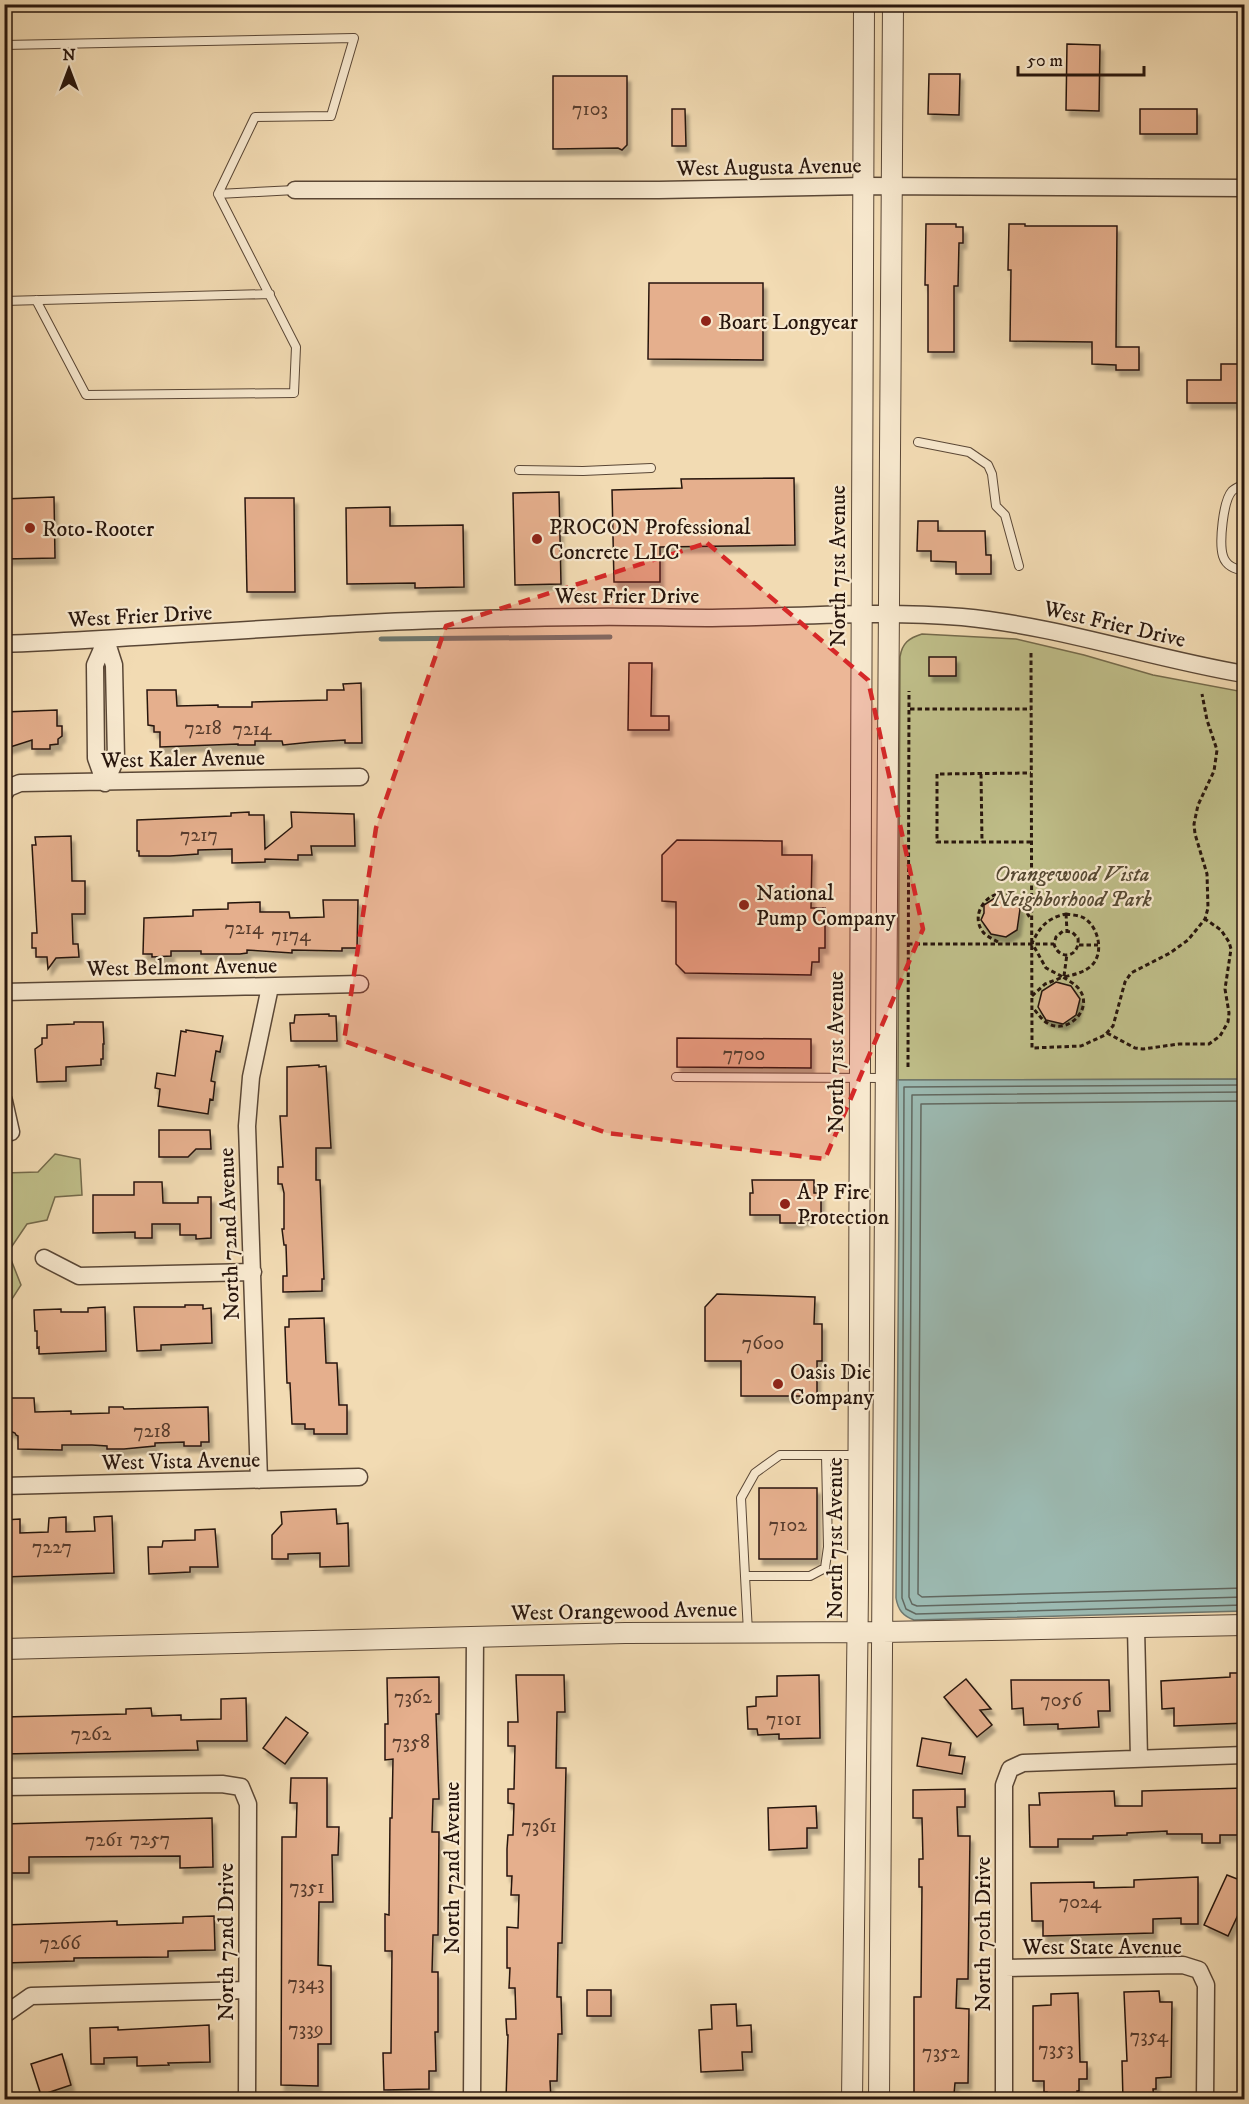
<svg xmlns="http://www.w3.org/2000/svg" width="1249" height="2104" viewBox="0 0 1249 2104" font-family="'IM FELL DW Pica',serif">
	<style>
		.green { fill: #bfbe89; stroke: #746a4b; stroke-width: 1.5 }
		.water { fill: #9cbab2; stroke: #6e7870; stroke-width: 1.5 }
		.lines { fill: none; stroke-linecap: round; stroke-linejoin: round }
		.shore { stroke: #626860; stroke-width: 1.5 }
		.stream { stroke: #6e7870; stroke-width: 5 }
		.building { fill: #e5af8d; stroke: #28160d; stroke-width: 1.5; filter: url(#shadow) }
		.service-casing { stroke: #5a4736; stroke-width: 10 }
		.minor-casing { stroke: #5a4736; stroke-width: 19 }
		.tertiary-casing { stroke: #5a4736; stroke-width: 22 }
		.path { stroke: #28160d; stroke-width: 3; stroke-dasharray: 4.5 3; stroke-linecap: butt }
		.service { stroke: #f7e8ce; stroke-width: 8 }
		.minor { stroke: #f7e8ce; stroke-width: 16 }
		.tertiary { stroke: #f7e8ce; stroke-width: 20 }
		.marked { fill: #d62828; fill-opacity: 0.2; stroke: #d62828; stroke-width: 4.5; stroke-dasharray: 12 8; stroke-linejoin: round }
		.poi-dot { fill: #8f2418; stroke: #f7e8ce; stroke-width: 2 }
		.labels { text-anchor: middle; stroke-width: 4.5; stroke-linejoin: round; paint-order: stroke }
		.number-label { font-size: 20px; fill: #573c2d }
		.street-label { font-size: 22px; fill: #28160d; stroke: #f7e8ce }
		.poi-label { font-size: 22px; fill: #28160d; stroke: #f7e8ce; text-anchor: start }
		.park-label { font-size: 22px; font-style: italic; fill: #554832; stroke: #f7e8ce }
	</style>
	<defs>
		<filter id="shadow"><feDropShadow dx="3.5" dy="6" stdDeviation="1.5" flood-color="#0004"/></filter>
	</defs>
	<rect width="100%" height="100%" fill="#f2dbb3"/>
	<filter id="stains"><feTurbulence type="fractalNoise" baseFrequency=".00333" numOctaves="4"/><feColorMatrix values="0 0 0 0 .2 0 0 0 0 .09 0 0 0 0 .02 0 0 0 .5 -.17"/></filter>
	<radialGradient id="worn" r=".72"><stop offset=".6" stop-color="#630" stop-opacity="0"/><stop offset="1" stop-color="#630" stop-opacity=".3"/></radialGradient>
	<path class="green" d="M922 634 1016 639 1084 655 1153 675 1244 692V1079L898 1080 900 657C902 643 909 638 922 634Z
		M55 1154 80 1159 82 1195 55 1197 47 1220 27 1224 8 1252 21 1285 5 1310V1173L38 1172Z"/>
	<path class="water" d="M1244 1079V1611L914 1620C903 1616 898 1610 896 1598L899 1205 898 1080Z"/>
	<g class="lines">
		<path class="shore" d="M1244 1085 904 1087 902 1598 906 1609 916 1614 1244 1605
			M1244 1092 912 1095 909 1597 912 1604 917 1606 1244 1597
			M1244 1101 921 1104 918 1594 922 1597 1244 1588"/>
		<path class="stream" d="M381 639 610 637"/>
	</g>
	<path class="building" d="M1067 44 1100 45 1099 111 1066 110Z
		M929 74H960L959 115 928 114Z
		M553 76H627V145L622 150 618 148 553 149Z
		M672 109H685L686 146H672Z
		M1140 109H1197V134H1140Z
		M926 224H956V227H963V243H959L958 286H954V352H928V285H925Z
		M1009 224H1025V226H1117L1116 347H1139V370H1116V365L1092 364V342L1010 341 1011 270H1008Z
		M649 283H763V360L648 359Z
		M1221 364H1240L1241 403H1187V380H1221Z
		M794 478 795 545 660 547V582H614L612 490 682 488 681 479Z
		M559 492 561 584 515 585 513 493Z
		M54 497 55 558 4 559V499Z
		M245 498H294L295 592H247Z
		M390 507V526L463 525 464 587 415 588V583L347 584 346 508Z
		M918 521H938V531H985L986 555H991V574H956V562L931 561V551H917Z
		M929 657H956V676H929Z
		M629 663H652L651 716H669V730H628Z
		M361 683 362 743H345V740L312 742 283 745 282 741H255V745H238V744L160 747V732H154V726L148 725 147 690H176L177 706 218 705V707H252V702L327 700V690H344L343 684Z
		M57 710V726H62V736L58 739V744L50 745V749H32V740L4 749V712Z
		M249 812V815H264L265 849 292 827 291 812 354 814 355 846H311L312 855H298V860L265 859V862L232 863V849L198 850V854L170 856H139V851H137V820L231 816V813Z
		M71 836 72 881H85V914H72L73 944H78L79 957 56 958 48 969 47 957H36V948H32V933H37L32 845H36L35 837Z
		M677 840 782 841V855H812L811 908H825V948H819V962H812L811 975 685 973 676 964V902L662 901V855Z
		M998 896 1014 900 1020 909 1017 930 1006 937 991 934 981 920 984 913V905Z
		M323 900H358L357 948H342V951L292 950V953L247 950V953L240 954H201V951H171V956L152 957V954H143L144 918 193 916V910L228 909V903L260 902V912H289L290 918 324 917Z
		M1056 982 1071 986 1080 999 1076 1015 1063 1024 1046 1020 1038 1007 1042 991Z
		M329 1014V1016H336L337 1041H291L290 1023H294L295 1015Z
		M74 1022H103L104 1044H103V1059H101V1065L66 1067V1081L37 1082 35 1049 42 1044V1038H47V1025L74 1024Z
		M186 1030 223 1036 220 1052 216 1051 211 1081 215 1082 213 1100 210 1099 208 1114 158 1106 160 1089 155 1088 157 1073 175 1076 181 1031 186 1032Z
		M677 1038 811 1039V1068L677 1067Z
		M319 1065V1067L326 1066 331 1148H316V1180H320L324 1279H322V1291L283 1292V1276H287L286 1245H284L282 1229H284V1193L282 1184H278V1167H283L280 1116H287V1067Z
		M159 1130H210L211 1149H196L188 1157H159Z
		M752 1180H814V1193H821V1216H809V1220H800V1223H780V1215H750V1193H753Z
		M134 1182H162L163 1203H198V1197H211V1238L196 1239V1235H180V1224H152V1238H135V1232L93 1233V1195H134Z
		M717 1294 815 1297 814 1324H822V1361H817V1396H741V1361H705V1307Z
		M185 1305H203V1309L211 1308 212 1343 161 1345V1350L137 1351 134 1307H185Z
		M105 1307 106 1351 39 1354V1347L37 1348V1331H35L34 1310 61 1309V1312H88V1308Z
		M324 1318 326 1363H337L339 1405H347V1434H314V1429H305V1424H292L290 1383H287L285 1327H289V1319Z
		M8 1398H34L35 1412 71 1411V1414L109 1413V1407H123L124 1409 208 1407 209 1442H201V1446H184V1442L155 1443V1446L124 1449H107V1446L92 1445H62V1450L18 1449V1436L16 1435 15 1433 5 1429 9 1422Z
		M759 1488H817V1559H759Z
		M336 1509 337 1524 348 1523 349 1566 320 1567V1553L288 1554V1559H272V1535L282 1524 281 1512Z
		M112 1516 114 1573 4 1577V1520L20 1519V1533L48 1532 49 1518 66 1517V1532L95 1531 94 1517Z
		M215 1529 218 1567H190V1572L149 1574 148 1547H162L163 1541 195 1540V1530Z
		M1230 1673H1245V1723L1174 1726V1708L1162 1709 1161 1681 1230 1677Z
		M516 1675H564L565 1712H557L556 1768H566L562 1943H558L557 1997H561L562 2034H558L557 2081H550L551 2100H506L508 2035H507L506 2019H516L515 1988H509L510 1968H507V1927L518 1928 519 1895H511L512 1876H507V1849L508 1835H513L514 1804 508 1803V1789H514L515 1746H508V1722H518Z
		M819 1675 820 1738 779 1739V1734L758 1735 757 1729H748L747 1707 756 1706V1697L777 1696V1676Z
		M439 1677V1714H436L439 1799H433L432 1832H439L438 1935H433L432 1972H438V2032H435L436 2071H429V2089L384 2090 383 2053H391L392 1951H385V1914L389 1915 390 1818H392L393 1759 385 1760V1724H388L387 1678Z
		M966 1679 991 1709 980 1710 992 1725 977 1737 944 1697Z
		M1011 1680H1109L1110 1711H1098L1099 1727 1058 1729V1724L1024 1725 1023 1708 1012 1709Z
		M246 1698 247 1741H197L198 1750 4 1754V1717L126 1714V1709L151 1708 152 1716 181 1715V1720L221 1719V1699Z
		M286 1717 308 1733 285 1764 263 1748Z
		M922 1738 951 1743 949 1755 965 1757 962 1774 917 1766Z
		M291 1778H327V1827H339L338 1855H332L333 1902H319L318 1965 331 1966V2044H318V2086L281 2085 282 1837H296L297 1803H290Z
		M1245 1788V1835H1220V1843H1202V1834H1167V1831L1127 1833V1835L1093 1836V1839H1058V1847H1030L1029 1805H1040L1039 1793 1114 1791 1115 1806H1142V1791Z
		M965 1789V1807H957L958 1836H970L968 1979H957L956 2008 969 2009 968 2083H955L954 2094 914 2093V1997H921L922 1887H919V1859H923L922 1818H913V1790Z
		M816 1806 817 1828H807V1848L769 1850 768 1808Z
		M212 1818 213 1867 180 1868V1856L29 1857V1873H4V1824Z
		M1227 1875 1245 1882V1900L1228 1936 1204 1925Z
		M1198 1877V1924H1181V1918L1153 1919V1933L1043 1936V1921H1032L1031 1883 1094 1882V1888L1134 1887V1880Z
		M214 1916 215 1950 168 1951V1957L74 1958V1961L4 1963V1925L117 1921V1925L183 1923V1917Z
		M587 1990H611V2016H587Z
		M1159 1991 1160 2002H1172L1171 2077 1156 2078V2089H1153L1154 2100H1123L1122 2061H1127L1124 1992Z
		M1078 1993 1080 2062H1087V2079H1079V2091H1077V2100H1047V2092H1044V2081H1033V2006L1051 2005V1994Z
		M736 2004 737 2026 751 2025 752 2052H742L743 2070 701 2072 699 2030 712 2029 711 2005Z
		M209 2025 210 2062 168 2063 169 2065 137 2066V2057L104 2058V2064H91L90 2028 118 2027V2030Z
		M62 2054 71 2085 41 2095 31 2064Z"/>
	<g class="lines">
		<g class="service-casing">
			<path id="service" d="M4 45 354 38 331 116 255 117 218 194
				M218 194 295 190
				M36 300 86 395 294 393 296 347 218 194
				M4 301 270 294
				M918 442 969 452 988 465 992 474 996 506 1005 515 1019 566
				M519 470 583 471 651 468
				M1244 484C1241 486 1235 488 1232 491 1223 501 1219 543 1223 556 1226 566 1235 569 1244 571
				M676 1077 886 1078
				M745 1576 741 1498 755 1473 780 1455H826
				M748 1632 745 1576H810L825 1568 828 1547 826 1455H859"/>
		</g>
		<g class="minor-casing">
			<path id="minor" d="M295 190H659L864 186 1244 188
				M4 644C126 639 246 629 367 623 440 619 513 618 586 617 628 616 670 618 712 618 795 617 879 610 962 617 1058 626 1150 658 1244 674
				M105 783 96 758 95 665 106 640
				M105 783 116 759 114 665 106 640
				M4 794 8 788 20 783 360 777
				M4 992 360 984
				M4 1101 11 1132
				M44 1258 79 1276 253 1272
				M259 1480 247 1126 251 1077 270 987
				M4 1486 359 1477
				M1136 1628 1139 1758
				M4 1787 222 1784 241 1787 248 1804 247 2100
				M1005 1968 1183 1965 1199 1970 1206 1985 1205 2100
				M4 2015 31 1996 247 1990
				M472 2100 475 1636
				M1004 2100V1785L1010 1769 1023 1763 1244 1755"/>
		</g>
		<g class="tertiary-casing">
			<path id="tertiary" d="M4 1649 625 1633 883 1632 1244 1625
				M852 2100 858 1590 864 4
				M879 2100 893 4"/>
		</g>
		<path class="path" d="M1031 653 1032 1048 1081 1046 1105 1035 1113 1026 1125 982 1131 973 1170 953 1188 940 1205 919 1208 908 1207 874 1195 834 1194 824 1198 805 1214 771 1217 750 1207 720 1202 694
			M910 709H1031
			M981 774 982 842
			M1031 842H937V774L1031 773
			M1066 914C1071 915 1079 915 1084 918 1099 927 1105 955 1090 967 1082 973 1073 975 1063 977L1046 968 1032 943C1040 927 1047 918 1066 914Z
			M1066 914 1067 931
			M998 942C993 939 986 936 983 932 966 910 998 880 1018 899 1024 904 1026 913 1031 919
			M908 944H1054L1056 937 1063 931 1072 932 1078 938C1080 958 1059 961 1054 944
			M1079 945H1098
			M1064 976 1067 954
			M1032 996 1045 984 1063 977C1068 980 1075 984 1079 989 1094 1008 1069 1034 1049 1024 1041 1020 1038 1013 1032 1007
			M1107 1033 1135 1048 1143 1049 1179 1044H1209L1220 1036 1228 1022 1229 1013 1225 989 1231 949 1229 942 1221 930 1205 919
			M908 1067 909 691"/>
		<use href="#service" class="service"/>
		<use href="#minor" class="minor"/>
		<use href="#tertiary" class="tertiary"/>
	</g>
	<path class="marked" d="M707 543 868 680 923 929 825 1159 607 1133 344 1041 376 828 446 626Z"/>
	<g class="poi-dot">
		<circle cx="706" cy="321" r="6"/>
		<circle cx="30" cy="528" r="6"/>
		<circle cx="537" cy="539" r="6"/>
		<circle cx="744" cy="905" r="6"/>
		<circle cx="785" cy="1204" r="6"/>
		<circle cx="778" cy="1384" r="6"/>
	</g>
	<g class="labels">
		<g class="number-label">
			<text x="590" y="115">7103</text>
			<text x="203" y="734">7218</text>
			<text x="252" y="735">7214</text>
			<text x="199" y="841">7217</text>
			<text x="244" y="934">7214</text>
			<text x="291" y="941">7174</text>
			<text x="744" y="1060">7700</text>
			<text x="763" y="1349">7600</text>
			<text x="152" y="1437">7218</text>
			<text x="788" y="1531">7102</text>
			<text x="52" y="1553">7227</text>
			<text x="413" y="1703">7362</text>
			<text x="1061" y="1706">7056</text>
			<text x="784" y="1725">7101</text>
			<text x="91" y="1740">7262</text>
			<text x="411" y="1748">7358</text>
			<text x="539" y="1832">7361</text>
			<text x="150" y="1845">7257</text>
			<text x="104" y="1846">7261</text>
			<text x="307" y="1893">7351</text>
			<text x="1080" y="1908">7024</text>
			<text x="60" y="1949">7266</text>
			<text x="306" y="1989">7343</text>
			<text x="306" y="2035">7339</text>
			<text x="1149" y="2042">7354</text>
			<text x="1056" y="2055">7353</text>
			<text x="941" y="2058">7352</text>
		</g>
		<g class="street-label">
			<text transform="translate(769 166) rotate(-1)" y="8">West Augusta Avenue</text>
			<text transform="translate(837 566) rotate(-90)" y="8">North 71st Avenue</text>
			<text x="627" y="603">West Frier Drive</text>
			<text transform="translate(140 615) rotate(-3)" y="8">West Frier Drive</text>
			<text transform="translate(1115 623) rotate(13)" y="8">West Frier Drive</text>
			<text transform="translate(183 758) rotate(-1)" y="8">West Kaler Avenue</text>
			<text transform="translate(182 966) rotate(-1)" y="8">West Belmont Avenue</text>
			<text transform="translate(835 1052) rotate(-90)" y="8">North 71st Avenue</text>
			<text transform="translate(228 1234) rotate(-92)" y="8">North 72nd Avenue</text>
			<text transform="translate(181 1460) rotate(-1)" y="8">West Vista Avenue</text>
			<text transform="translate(834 1538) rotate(-90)" y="8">North 71st Avenue</text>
			<text transform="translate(624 1610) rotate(-1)" y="8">West Orangewood Avenue</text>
			<text transform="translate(451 1868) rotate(-90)" y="8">North 72nd Avenue</text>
			<text transform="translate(982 1934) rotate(-90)" y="8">North 70th Drive</text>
			<text transform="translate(225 1942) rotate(-90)" y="8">North 72nd Drive</text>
			<text x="1102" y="1954">West State Avenue</text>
		</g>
		<g class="poi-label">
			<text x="718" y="329">Boart Longyear</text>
			<text x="549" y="534">PROCON Professional<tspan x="549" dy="25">Concrete LLC</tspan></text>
			<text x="42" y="536">Roto-Rooter</text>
			<text x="756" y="900">National<tspan x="756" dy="25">Pump Company</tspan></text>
			<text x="797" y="1199">A P Fire<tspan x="797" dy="25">Protection</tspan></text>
			<text x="790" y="1379">Oasis Die<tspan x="790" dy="25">Company</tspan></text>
		</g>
		<g class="park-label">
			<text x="1072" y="881">Orangewood Vista<tspan x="1072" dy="25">Neighborhood Park</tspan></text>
		</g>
	</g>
	<rect width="1249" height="2104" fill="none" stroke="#f2dbb3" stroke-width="24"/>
	<rect x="6" y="6" width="1237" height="2092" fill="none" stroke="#28160d" stroke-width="3"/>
	<rect x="12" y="12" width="1225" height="2080" fill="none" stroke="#28160d" stroke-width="1.5"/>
	<g transform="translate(69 69)" stroke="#f7e8ce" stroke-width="4.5" paint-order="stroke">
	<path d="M0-4.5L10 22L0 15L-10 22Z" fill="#28160d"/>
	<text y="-9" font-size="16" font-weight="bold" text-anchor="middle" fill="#28160d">N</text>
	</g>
	<path d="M1018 66v9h126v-9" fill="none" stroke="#28160d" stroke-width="3"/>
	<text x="1027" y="66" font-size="18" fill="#28160d" stroke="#f7e8ce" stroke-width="4.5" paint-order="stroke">50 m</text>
	<rect width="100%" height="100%" filter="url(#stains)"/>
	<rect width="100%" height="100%" fill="url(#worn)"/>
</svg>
